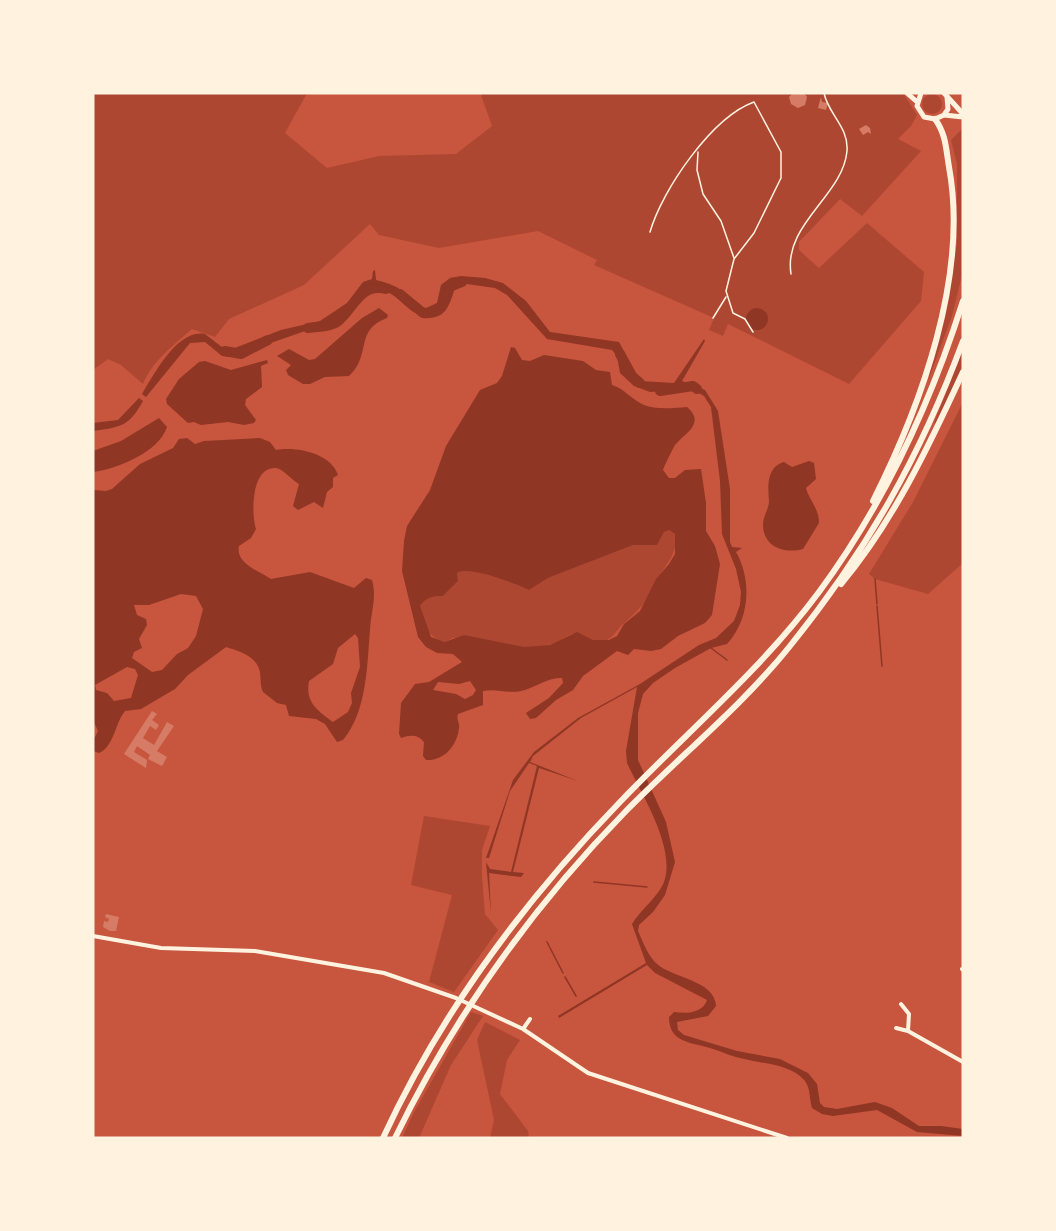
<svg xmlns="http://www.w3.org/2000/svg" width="1056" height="1231" viewBox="0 0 1056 1231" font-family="Roboto,sans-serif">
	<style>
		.green { fill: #ae4732 }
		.water { fill: #8f3625; fill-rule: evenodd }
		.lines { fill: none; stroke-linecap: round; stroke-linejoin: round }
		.stream { stroke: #8f3625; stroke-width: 1.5 }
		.river { stroke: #8f3625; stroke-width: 10 }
		.building { fill: #d67c66 }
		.path { stroke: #fff3e0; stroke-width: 1.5 }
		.minor { stroke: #fff3e0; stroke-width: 4 }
		.secondary { stroke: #fff3e0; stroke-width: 5 }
		.trunk { stroke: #fff3e0; stroke-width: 6 }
	</style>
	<rect width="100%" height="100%" fill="#c8553d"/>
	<path class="green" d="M93 93H307L285 133 327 168 379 156 456 154 492 126 481 95 484 93H903L917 115 911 126 898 139 921 151 862 216 840 199 799 242V250L819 268 867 223 924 272 921 301 849 384 728 324 723 336 709 330 714 318 594 265 597 260 538 231 439 248 379 235 370 224 304 285 229 319 215 337 192 329C174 345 152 361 143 384L121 365 108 359 93 370Z
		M922 104a10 10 0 1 1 20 0a10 10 0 1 1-20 0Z
		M963 128V271L952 316 928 381 957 244V164L951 140Z
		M963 350V364L936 424 934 423Z
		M963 402V563L928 594 875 579 869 574 913 502Z
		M669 530 675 534C678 556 666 562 658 579 646 603 641 608 622 625 613 634 610 645 593 640 586 638 580 631 572 634 565 636 560 642 552 644 520 653 484 640 452 638L446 642C426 638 424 623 420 606 426 597 433 596 443 596L458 581 456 572C470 565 515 584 529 590L548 578 633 545H657L664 532Z
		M424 816 490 826 482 850V876L485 914 498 930 454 992 429 982 452 895 411 885Z
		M471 1012 483 1016 451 1065 419 1138H402L413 1114Z
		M485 1022 520 1040 507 1060 500 1094 528 1131 529 1138H490L494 1120 477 1040Z"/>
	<path class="water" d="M375 270 376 280C391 284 406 288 411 304L426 308 437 303 441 285 450 278 461 276 485 278 503 283 526 301 550 332 619 342 625 353 629 371 640 381 674 383 704 339 705 341 682 381 705 390 718 411 730 489V542L732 547 742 548 736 552C752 580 750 619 727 644L711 648 675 668 653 683 643 694 638 713V760L666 822 675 862 665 895 653 912 639 925 638 931C643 942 648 956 657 964 672 978 715 980 716 1006L708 1016 677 1022 678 1030 684 1035 737 1051 780 1059 808 1073 817 1084 820 1103 824 1107 837 1109 875 1102 892 1108 919 1126H941L963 1129V1136L917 1132 877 1110 833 1116 822 1114 812 1108C809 1098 811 1090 805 1081 791 1064 763 1064 744 1059 733 1057 723 1052 713 1049 693 1042 669 1044 669 1017L674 1012C687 1014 703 1013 707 1000L655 973 647 965 559 1018 558 1016 646 963 632 924C640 911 653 901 661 888 681 856 642 795 627 763L626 751 637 687 581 718 533 756 530 762 578 781 539 768 513 872 524 873 521 877 489 873 491 914 486 862 490 869 511 872 537 766 529 763 510 791 489 858H486L513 780 534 752 578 718 640 684 699 645 716 638 734 621 740 605 741 592 736 569 722 534 720 481 711 407 704 396 692 389 650 392 634 386 620 373 617 356 612 350 547 339 507 295 495 288 460 283 449 288 441 310C406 330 406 286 368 289L349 312 337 320 230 357 222 356 205 342 190 343 146 397 142 394C154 375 177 329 205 334L227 351 281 330 320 321 347 303 363 282 372 279 373 271Z
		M379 308 388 315 387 318C354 330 372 355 349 376L325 377 310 384H303L288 375 286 370 291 365 277 356 289 349 309 360 315 359 362 318Z
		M746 319a11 11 0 1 1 22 0a11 11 0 1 1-22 0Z
		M511 347 515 348 522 360 530 361 544 355 583 361 596 370 610 372 612 385C625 389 632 400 644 405 656 410 674 408 687 407 706 423 685 433 675 445 673 448 664 467 663 470L669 478H675L685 470 701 469 706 503V531L715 546 720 564 712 615 705 623 678 636 661 649 651 651 634 649 628 655 617 651 583 676 573 690 556 700 536 718 530 719 526 713 549 698 563 683 562 678C547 677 535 688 521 691 508 694 496 688 483 691V705L458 714C456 720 460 723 459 728 457 746 444 761 426 760L423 756 424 742C417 734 411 735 401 738L399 734 401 703 415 684 429 682 462 662 453 654 437 653 426 647 418 637 402 571 404 541 407 526 430 490 446 446 480 390 497 383 502 376ZM669 530 675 534V554L669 564 656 579 640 611 624 624 617 636 609 640H593L577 632 550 645 524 647 464 635 445 642 431 637 420 606C426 597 433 596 443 596L458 581 457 573C469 565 515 584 529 590L548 578 633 545H657L664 532ZM470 681 476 690 473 695 465 699 456 694 433 690 438 682 459 684Z
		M267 360 268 363 261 366 262 387 246 399 245 405 256 420 254 423 244 425 228 422 201 425 194 422 188 423 167 404 166 399 179 379 199 362 205 361 231 370Z
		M139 398 143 401C129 426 122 427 93 431V423L118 420Z
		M159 418 167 427C159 452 117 469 93 472V451L121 441Z
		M187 438 195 444 204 441 260 438 270 442 276 450C296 446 331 453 338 475L333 478V487L327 492 323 508 314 502 298 510 293 506 299 484C292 480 283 469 276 468 251 466 251 514 256 529L251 538 239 546C235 563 259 571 271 579L310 572 354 588 366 578 372 580C377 597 371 612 370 630 367 666 367 711 343 740L337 742 325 724 316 719 289 716 286 705 277 703 263 692C260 685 261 679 260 672 257 656 239 651 226 647L188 675 175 689 141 709 125 711C115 723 114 747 99 753L93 751V741L98 731 93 720V490L106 491 112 489 140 464 173 448 179 439ZM181 594 196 596 203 609 196 636 188 648 177 654 162 670 152 672 132 658 134 652 142 648 139 639 147 625 146 619 137 615 134 605H149ZM355 634 358 638 360 667 351 693 352 703 348 712 333 722C317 710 305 702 309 681L333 664 338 648ZM127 667 135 669 138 675 131 698 114 701 107 693 96 690 95 685Z
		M809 461 814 463 816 479 806 488C809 500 819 508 819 523L803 549C784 554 763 547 763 524 763 516 769 509 769 501 768 488 766 467 784 462L792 467Z"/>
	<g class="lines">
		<path class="stream" d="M875 579 877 604
			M877 606 882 666
			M711 648 727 660
			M594 882 647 887
			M547 942 563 973
			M565 977 576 996"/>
		<path class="river" d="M400 294 423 313C442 315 445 304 450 287L462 282
			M308 328C318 326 328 328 337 322 353 310 360 282 386 289
			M225 351 241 354 268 340
			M620 354 632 376 640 383
			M660 391 693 386 697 389"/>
	</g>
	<path class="building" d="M793 93H804L807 97 805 105 798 108 791 104 789 97Z
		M821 97 822 102 828 103 826 110 818 108Z
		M866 125 870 128 871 134 868 132 863 135 859 129Z
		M152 711 157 714 152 720 159 725 156 730 150 726 143 738 154 745 167 722 174 726 157 751 167 757 162 766 148 759 150 755 137 746 134 752 147 760 146 768 124 754Z
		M106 914 119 917 116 931H110L103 927 104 921 108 922 109 919 105 917Z"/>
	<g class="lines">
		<path class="path" d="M698 152 697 170 703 194 721 221 734 258
			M650 232C662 190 712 117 754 102L781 152V178L754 233 734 259 726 291 733 313 745 319 753 332
			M791 274C783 224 843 196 847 151 849 127 828 114 824 93
			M713 318 726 297"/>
		<path class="minor" d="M93 936 161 948 255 951 384 973 456 998 523 1029 588 1073 787 1138
			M962 969 963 970
			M901 1004 909 1014 908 1031 963 1062
			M896 1028 908 1031
			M523 1029 530 1019"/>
		<path class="secondary" d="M907 93 916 101
			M921 93 917 106 924 117 935 119 944 115 963 117
			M944 93 963 114
			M944 115 948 109 947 97"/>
		<path class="trunk" d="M873 501C921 406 969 275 949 167 946 149 946 134 935 119
			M841 584C893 522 929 446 963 372
			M383 1138C441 1012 524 901 620 802 687 732 761 670 819 592 884 504 930 405 963 301
			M395 1138C455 1015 530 909 626 811 680 756 742 706 790 646 868 549 920 457 963 341"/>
	</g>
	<rect width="1056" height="1231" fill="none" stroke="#fff3e0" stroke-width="189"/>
</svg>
